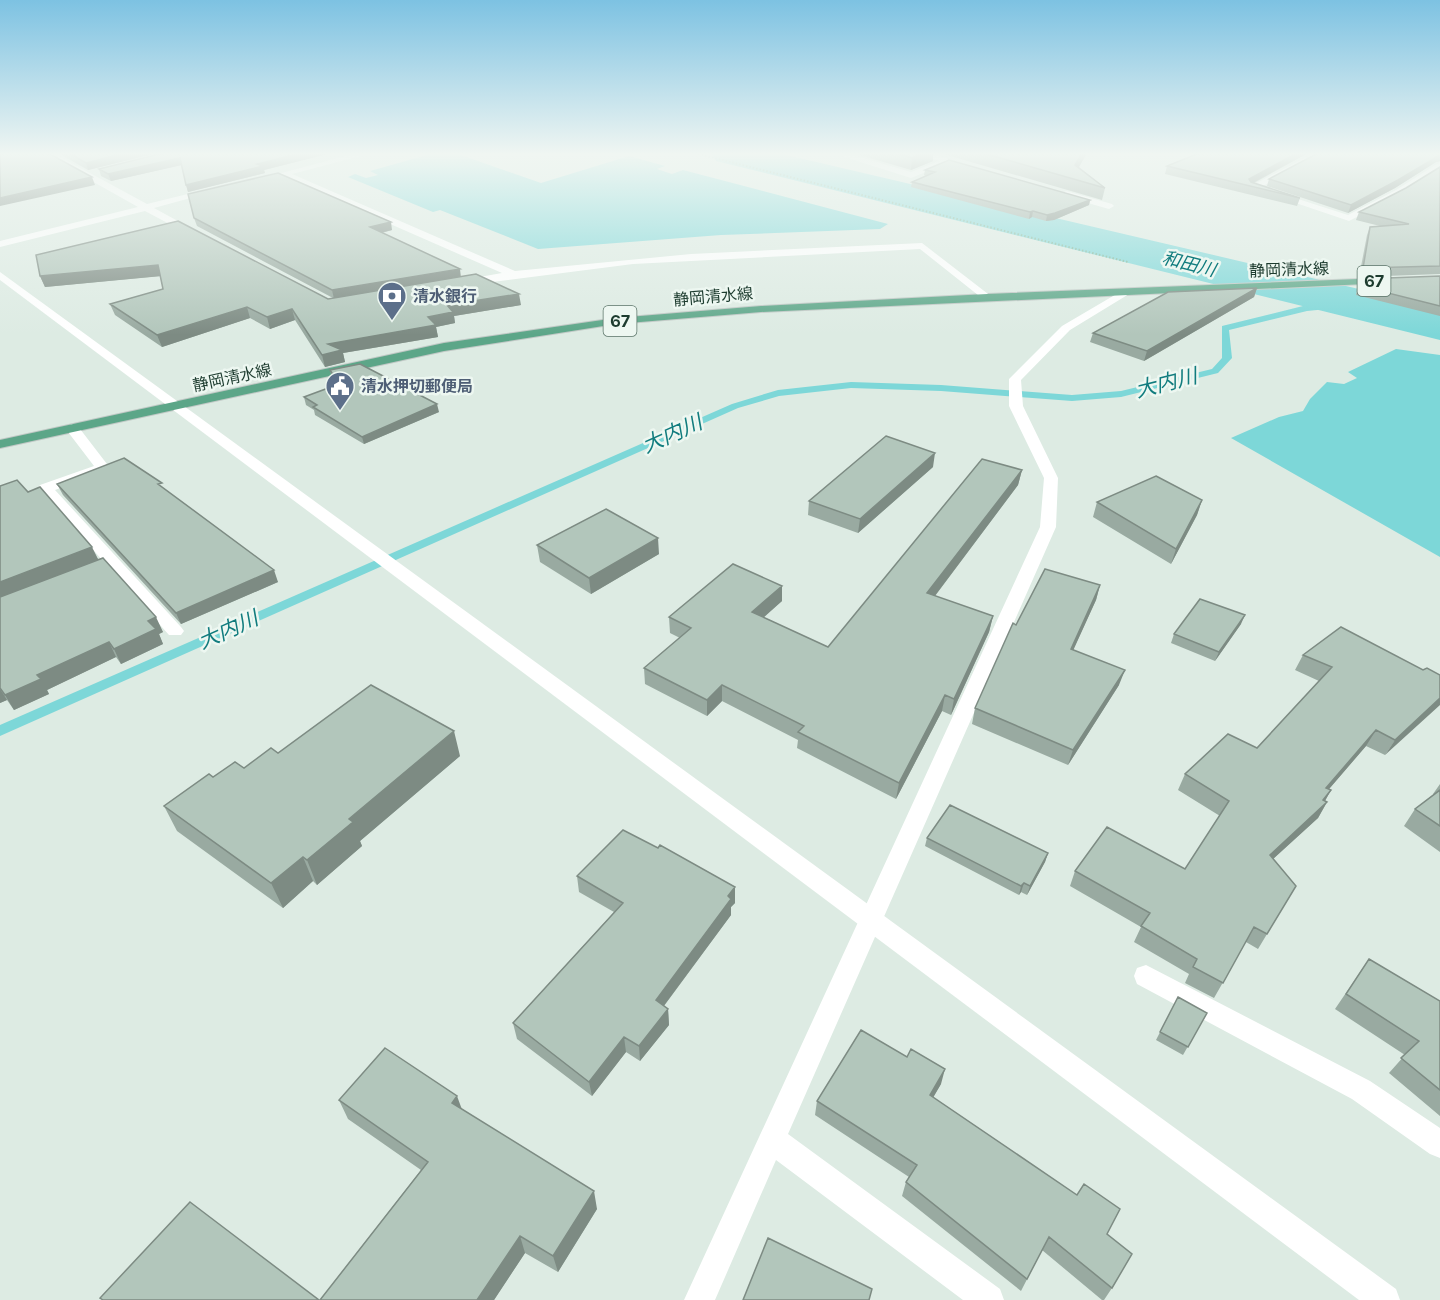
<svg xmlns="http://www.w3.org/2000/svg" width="1440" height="1300" viewBox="0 0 1440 1300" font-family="Karla,'Noto Sans JP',sans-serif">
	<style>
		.water { fill: #7dd7d8 }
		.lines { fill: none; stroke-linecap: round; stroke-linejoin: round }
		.stream { fill: #7dd7d8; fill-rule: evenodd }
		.river { fill: #7dd7d8; fill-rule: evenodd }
		.primary-casing { stroke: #c0c8c5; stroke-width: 2 }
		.path { stroke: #79b398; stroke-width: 2; stroke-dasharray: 1.5 2; stroke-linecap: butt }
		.minor { fill: #fff; fill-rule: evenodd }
		.tertiary { fill: #fff; fill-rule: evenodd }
		.primary { fill: #5ca688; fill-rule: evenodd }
		.wall { fill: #99aaa1 }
		.shaded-wall { fill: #7d8b83 }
		.building { fill: #b2c6bb; stroke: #7d8b83; stroke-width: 1.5 }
		.labels { text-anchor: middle; stroke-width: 5; stroke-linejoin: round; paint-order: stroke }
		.far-street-label { font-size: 16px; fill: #1d3c2f; stroke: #edf7f1 }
		.far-service-label { font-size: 16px; font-weight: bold; fill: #4e5e75; stroke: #edf7f1; text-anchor: start }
		.far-water-label { font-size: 18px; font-style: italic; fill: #117c7e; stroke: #edf7f1 }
		.shield { fill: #edf7f1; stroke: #5b7469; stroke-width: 1.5 }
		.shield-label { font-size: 18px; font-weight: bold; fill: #1d3c2f }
		.water-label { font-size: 21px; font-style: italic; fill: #117c7e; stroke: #edf7f1 }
	</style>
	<rect width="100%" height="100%" fill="#ddebe3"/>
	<path class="water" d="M434 153H455L541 183 629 156 665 166 657 169 672 174 683 170 888 224 880 229 721 235 538 249 440 210 433 212 348 177 355 174 366 178 378 175 370 171Z
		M1396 349 1440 355V557L1231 438 1279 417 1303 411 1310 399 1327 382 1344 384 1357 378 1348 372Z"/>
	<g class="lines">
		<path class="stream" d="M1355 302H1358V306L1307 311 1229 330 1232 358 1218 373 1121 397 1072 401 941 391 851 388 779 396 738 408 0 736V725L732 404 778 390 851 382 941 385 1072 395 1121 391 1212 369 1222 358V326L1307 305Z"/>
		<path class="river" d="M711 153H778L1440 308V340L716 161Z"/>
		<g class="primary-casing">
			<path id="primary" d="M1383 278 1388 281 1387 283 761 312 616 324 444 351 0 448V440L444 343 616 318 761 306 987 294Z"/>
		</g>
		<path class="path" d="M695 153 1128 262"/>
		<path class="minor" d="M42 153H53L147 204 212 188 216 191 154 208 198 232V236H192L145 211 0 247V241L138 207Z
			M357 153H372L292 174 515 271 691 254 922 243 992 297 991 299H983L920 249 633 264 461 286 457 285V281L502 273 283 177 259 183 255 180Z
			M832 153H846L911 172 939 161 916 153H930L974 167 970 170 948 163 911 178Z
			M1314 153H1325L1261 187 1348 215 1396 190 1437 164 1440 163V170L1402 194 1349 221 1249 187Z
			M1066 191 1112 204 1114 206 1109 209 1063 196 1062 194Z
			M1125 289 1129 290V294L1070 330 1021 380 1023 406 1058 478 1056 527 788 1134 1000 1289 1004 1300H963L776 1160 715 1300H684L1040 527 1044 478 1009 406V379L1062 326Z
			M72 424 77 425 110 468 108 471 55 490 181 627 184 631 181 635H169L38 488 40 485 94 466 65 428Z
			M1146 965 1370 1081 1440 1128V1158L1430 1154 1352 1099 1137 984 1134 976 1137 968Z"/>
		<path class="tertiary" d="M0 272 1396 1289 1400 1300H1359L0 280Z"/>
		<use href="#primary" class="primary"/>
	</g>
	<path class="wall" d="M58 153H157L88 170Z
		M163 153H331L264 170 265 173 188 192 181 165 111 181 101 176 99 169Z
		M853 153H933V161L911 170Z
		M940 153H1087L1079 167 1105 188 1102 200Z
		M1199 153H1308L1254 183 1300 198 1297 206 1165 174 1167 166Z
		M1440 153V161L1436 162 1395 188 1348 213 1267 186 1269 179Z
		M1440 167V274L1359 277 1367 235 1370 227 1380 226 1356 220 1359 212 1406 188Z
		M925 170 1090 200 1089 205 1054 220 1046 221 1032 217 1029 219 911 187 912 182 926 176 924 175Z
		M194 218 392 230 382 233 461 277 521 305 454 316 455 323 436 327 438 337 343 353 345 362 325 367 295 320 270 329 250 318 162 347 115 315 110 304 163 289 160 276 45 287 40 276 36 255 328 299 333 298 197 226Z
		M1440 276V316L1356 295 1357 288 1361 279Z
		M1257 288 1254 297 1144 361 1090 342 1093 333Z
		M330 370 439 412 364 444 315 415 314 410 306 405 304 397 337 385 332 378Z
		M933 467 858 533 808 515 809 501Z
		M1022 470 1018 485 935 596 993 616 989 632 951 715 942 711 896 799 797 748 798 740 722 701 707 716 645 684 644 668 680 638 670 633 669 617 782 586V601L763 617 828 647Z
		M57 484 165 489 278 582 181 624 63 495Z
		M0 486 28 492 99 560 163 632 159 634 163 644 121 664 116 657 47 690 49 694 14 710 7 700 0 703Z
		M1202 500 1197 515 1171 564 1093 517 1097 502Z
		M537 545 659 554 591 594 540 562Z
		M1100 585 1096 600 1073 650 1119 685 1068 765 972 724 975 708 1016 625Z
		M1241 624 1215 661 1171 643 1174 634Z
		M1303 655 1423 670 1440 675 1385 755 1366 746 1329 789 1331 790 1325 801 1327 802 1318 818 1273 859 1296 886 1258 949 1246 942 1214 998 1185 983 1189 974 1134 942 1141 927 1070 886 1075 871 1185 869 1220 816 1178 790 1185 774 1257 748 1319 681 1295 670Z
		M278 753 460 756 360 841 362 846 317 885 313 881 283 908 177 831 164 806Z
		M1440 784V852L1404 826 1415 809 1434 794H1433Z
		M927 838 1048 853 1045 862 1027 895 1021 892 1019 895 925 846Z
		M577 876 735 903 731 907V915L664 1006 668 1009 669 1025 640 1061 626 1052 592 1096 517 1039 513 1023 614 912 579 892Z
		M1369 959 1440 1001V1116L1389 1073 1405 1055 1335 1009Z
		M1178 997 1207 1013 1183 1055 1156 1040Z
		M941 1084 933 1097 1107 1234 1112 1288 1104 1300H1102L1042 1250 1021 1291 902 1196 906 1182 909 1177 815 1115 817 1101Z
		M339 1100 462 1109 597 1209 558 1272 525 1253 494 1300H320L421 1170 348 1119Z"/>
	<path class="shaded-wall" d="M125 153H157L88 170 86 163Z
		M301 153H331L264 170 265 173 188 192 186 185 257 164Z
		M923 153H933V161L911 170 912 158Z
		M1082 153H1087L1073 177 1075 165Z
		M1297 153H1308L1247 186 1249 179Z
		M1440 155V161L1436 162 1395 188 1348 213 1351 205Z
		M180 158 182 165 111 181 108 174Z
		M92 177 95 185 0 206V198Z
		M1090 200 1089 205 1054 220 1046 221 1047 215Z
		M1033 211 1032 217 1029 219 1030 212Z
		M391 222 392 230 371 235 370 227Z
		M158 265 162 276 45 287 40 276Z
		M460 269 461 278 334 299 332 290Z
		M1257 288 1254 297 1144 361 1147 351Z
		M519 294 521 305 454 316 455 323 436 327 438 337 343 353 345 362 325 367 322 355 328 344 428 317 447 305Z
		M247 307 250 318 162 347 157 335Z
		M292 309 295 320 270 329 267 317Z
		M437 404 439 412 364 444 362 437Z
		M935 453 933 467 858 533 860 519Z
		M1022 470 1018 485 925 609 927 593Z
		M1202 500 1197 515 1171 564 1176 549Z
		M658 538 659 554 591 594 589 578Z
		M92 547 99 561 0 601V582Z
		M274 570 278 582 181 624 176 613Z
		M1100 585 1096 600 1067 664 1071 649Z
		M782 586V601L752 628V612Z
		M1245 615 1241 624 1215 661 1219 652Z
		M993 616 989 632 951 715 954 699Z
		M156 617 163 632 159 634 163 644 121 664 114 649 148 621Z
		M109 642 116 657 47 690 49 694 14 710 5 695 37 675Z
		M1125 670 1119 685 1068 765 1073 750Z
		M722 685V701L707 716V700Z
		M0 689 7 700 0 703Z
		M945 695 942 711 896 799 899 783Z
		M1440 698V705L1385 755 1395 740Z
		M1376 730 1366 746 1317 803 1326 788Z
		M454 731 460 756 360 841 362 846 317 885 307 860 349 819Z
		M1331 790 1322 806 1327 802 1318 818 1261 870 1270 855 1323 800Z
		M1048 853 1045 862 1027 895 1030 886Z
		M303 857 313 881 283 908 271 883Z
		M1024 883 1021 892 1019 895 1021 886Z
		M735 887V903L731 907V915L657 1015 656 1000 728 896Z
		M668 1009 669 1025 640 1061 639 1046Z
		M624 1037 626 1052 592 1096 589 1082Z
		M945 1069 941 1084 926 1110 930 1095Z
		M457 1096 464 1115 452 1103Z
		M594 1191 597 1209 558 1272 553 1256Z
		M520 1236 525 1253 494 1300H477Z"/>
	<path class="building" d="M0 153H48L92 177 0 198Z
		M69 153H125L86 163Z
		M163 153H301L257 164 263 166 186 185 180 158 108 174 99 169Z
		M897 153H923L912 158Z
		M983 153H1082L1075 165 1105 188Z
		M1199 153H1297L1249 179 1251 182 1300 198 1167 166Z
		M1318 153H1440V155L1398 180 1351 205 1269 179Z
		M949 160 1090 200 1055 213 1047 215 1033 211 1030 212 912 182 935 172 925 170Z
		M1440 167V266L1363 268 1370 227 1409 224 1359 212 1406 188Z
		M278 173 391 222 370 227 460 269 332 290 194 218 188 194Z
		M178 221 328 299 476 274 519 294 447 305 453 312 428 317 436 325 328 344 342 350 322 355 292 309 267 317 247 307 157 335 110 304 163 289 158 265 40 276 36 255Z
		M1440 276V306L1360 286 1361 279Z
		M1257 288 1147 351 1093 333 1168 292Z
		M360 364 437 404 362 437 313 407 317 405 304 397 339 384 330 370Z
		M886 436 935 453 860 519 809 501Z
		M124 458 162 483 158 484 274 570 176 613 57 484Z
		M982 459 1022 470 927 593 993 616 954 699 945 695 899 783 798 732 804 726 722 685 707 700 644 668 691 628 669 617 733 564 782 586 752 612 828 647Z
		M1156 476 1202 500 1176 549 1097 502Z
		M17 480 28 492 40 487 92 547 0 582V486Z
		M606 509 658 538 589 578 537 545Z
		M103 558 156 617 148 621 156 629 114 649 109 642 37 675 41 679 5 695 0 688V597Z
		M1045 569 1100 585 1071 649 1125 670 1073 750 975 708 1013 623 1016 625Z
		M1200 599 1245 615 1219 652 1174 634Z
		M1341 627 1423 670 1427 668 1440 675V698L1395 740 1376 730 1326 788 1331 790 1323 800 1327 802 1270 855 1296 886 1267 934 1254 927 1223 983 1193 967 1197 959 1141 926 1150 913 1075 871 1107 827 1185 869 1229 801 1185 774 1228 734 1257 748 1332 667 1303 655Z
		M371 685 454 731 349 819 353 822 307 860 303 857 271 883 164 806 209 774 213 777 235 762 244 768 271 748 278 753Z
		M1440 790V826L1415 809Z
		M950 805 1048 853 1030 886 1024 883 1021 886 927 838Z
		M623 830 658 848 660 845 735 887 728 896 731 899 656 1000 668 1009 639 1046 624 1037 589 1082 513 1023 623 903 577 876Z
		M1369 959 1440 1001V1090L1401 1058 1419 1041 1346 994Z
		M1178 997 1207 1013 1188 1047 1160 1032Z
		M861 1030 907 1057 911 1049 945 1069 930 1095 1077 1195 1084 1184 1120 1209 1107 1234 1132 1254 1112 1288 1049 1237 1027 1279 906 1182 917 1165 817 1101Z
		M385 1048 457 1096 452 1103 594 1191 553 1256 520 1236 477 1300H320L428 1162 339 1100Z
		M190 1202 319 1300H103L100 1298Z
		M768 1238 872 1289 869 1300H743Z"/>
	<linearGradient id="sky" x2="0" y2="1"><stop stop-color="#7dc2e2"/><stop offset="0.46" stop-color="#f0f6f2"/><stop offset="1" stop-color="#f0f6f2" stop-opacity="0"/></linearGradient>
	<rect width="1440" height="335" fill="url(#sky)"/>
	<defs>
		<g id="bank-pin" transform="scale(1.5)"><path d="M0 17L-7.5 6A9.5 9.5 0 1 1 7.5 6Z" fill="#5c6f8a" stroke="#edf7f1"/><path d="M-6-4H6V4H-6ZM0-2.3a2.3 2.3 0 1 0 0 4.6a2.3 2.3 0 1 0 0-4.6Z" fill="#fff"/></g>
		<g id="civic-pin" transform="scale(1.5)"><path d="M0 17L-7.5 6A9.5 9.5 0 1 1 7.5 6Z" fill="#5c6f8a" stroke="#edf7f1"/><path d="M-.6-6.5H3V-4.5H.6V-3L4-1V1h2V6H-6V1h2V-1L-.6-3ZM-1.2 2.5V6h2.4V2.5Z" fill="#fff"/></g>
	</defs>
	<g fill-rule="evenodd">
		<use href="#bank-pin" x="392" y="296"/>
		<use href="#civic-pin" x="340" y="386"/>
	</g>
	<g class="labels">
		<g class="far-street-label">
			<text transform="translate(1289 269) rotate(-2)" y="6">静岡清水線</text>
			<text transform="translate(713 296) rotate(-5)" y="6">静岡清水線</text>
			<text transform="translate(232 377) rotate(-12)" y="6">静岡清水線</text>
		</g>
		<g class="far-service-label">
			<text x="413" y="302">清水銀行</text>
			<text x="361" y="392">清水押切郵便局</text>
		</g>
		<g class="far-water-label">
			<text transform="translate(1189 264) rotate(14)" y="6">和田川</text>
		</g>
		<g class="shield">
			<rect x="1357.5" y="266" width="33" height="30" rx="4.5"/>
			<rect x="603.5" y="306" width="33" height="30" rx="4.5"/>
		</g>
		<g class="shield-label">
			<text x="1374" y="287">67</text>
			<text x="620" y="327">67</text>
		</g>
		<g class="water-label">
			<text transform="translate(1166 383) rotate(-14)" y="7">大内川</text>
			<text transform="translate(672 434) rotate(-24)" y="7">大内川</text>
			<text transform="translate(228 630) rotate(-24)" y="7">大内川</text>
		</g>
	</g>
</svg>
